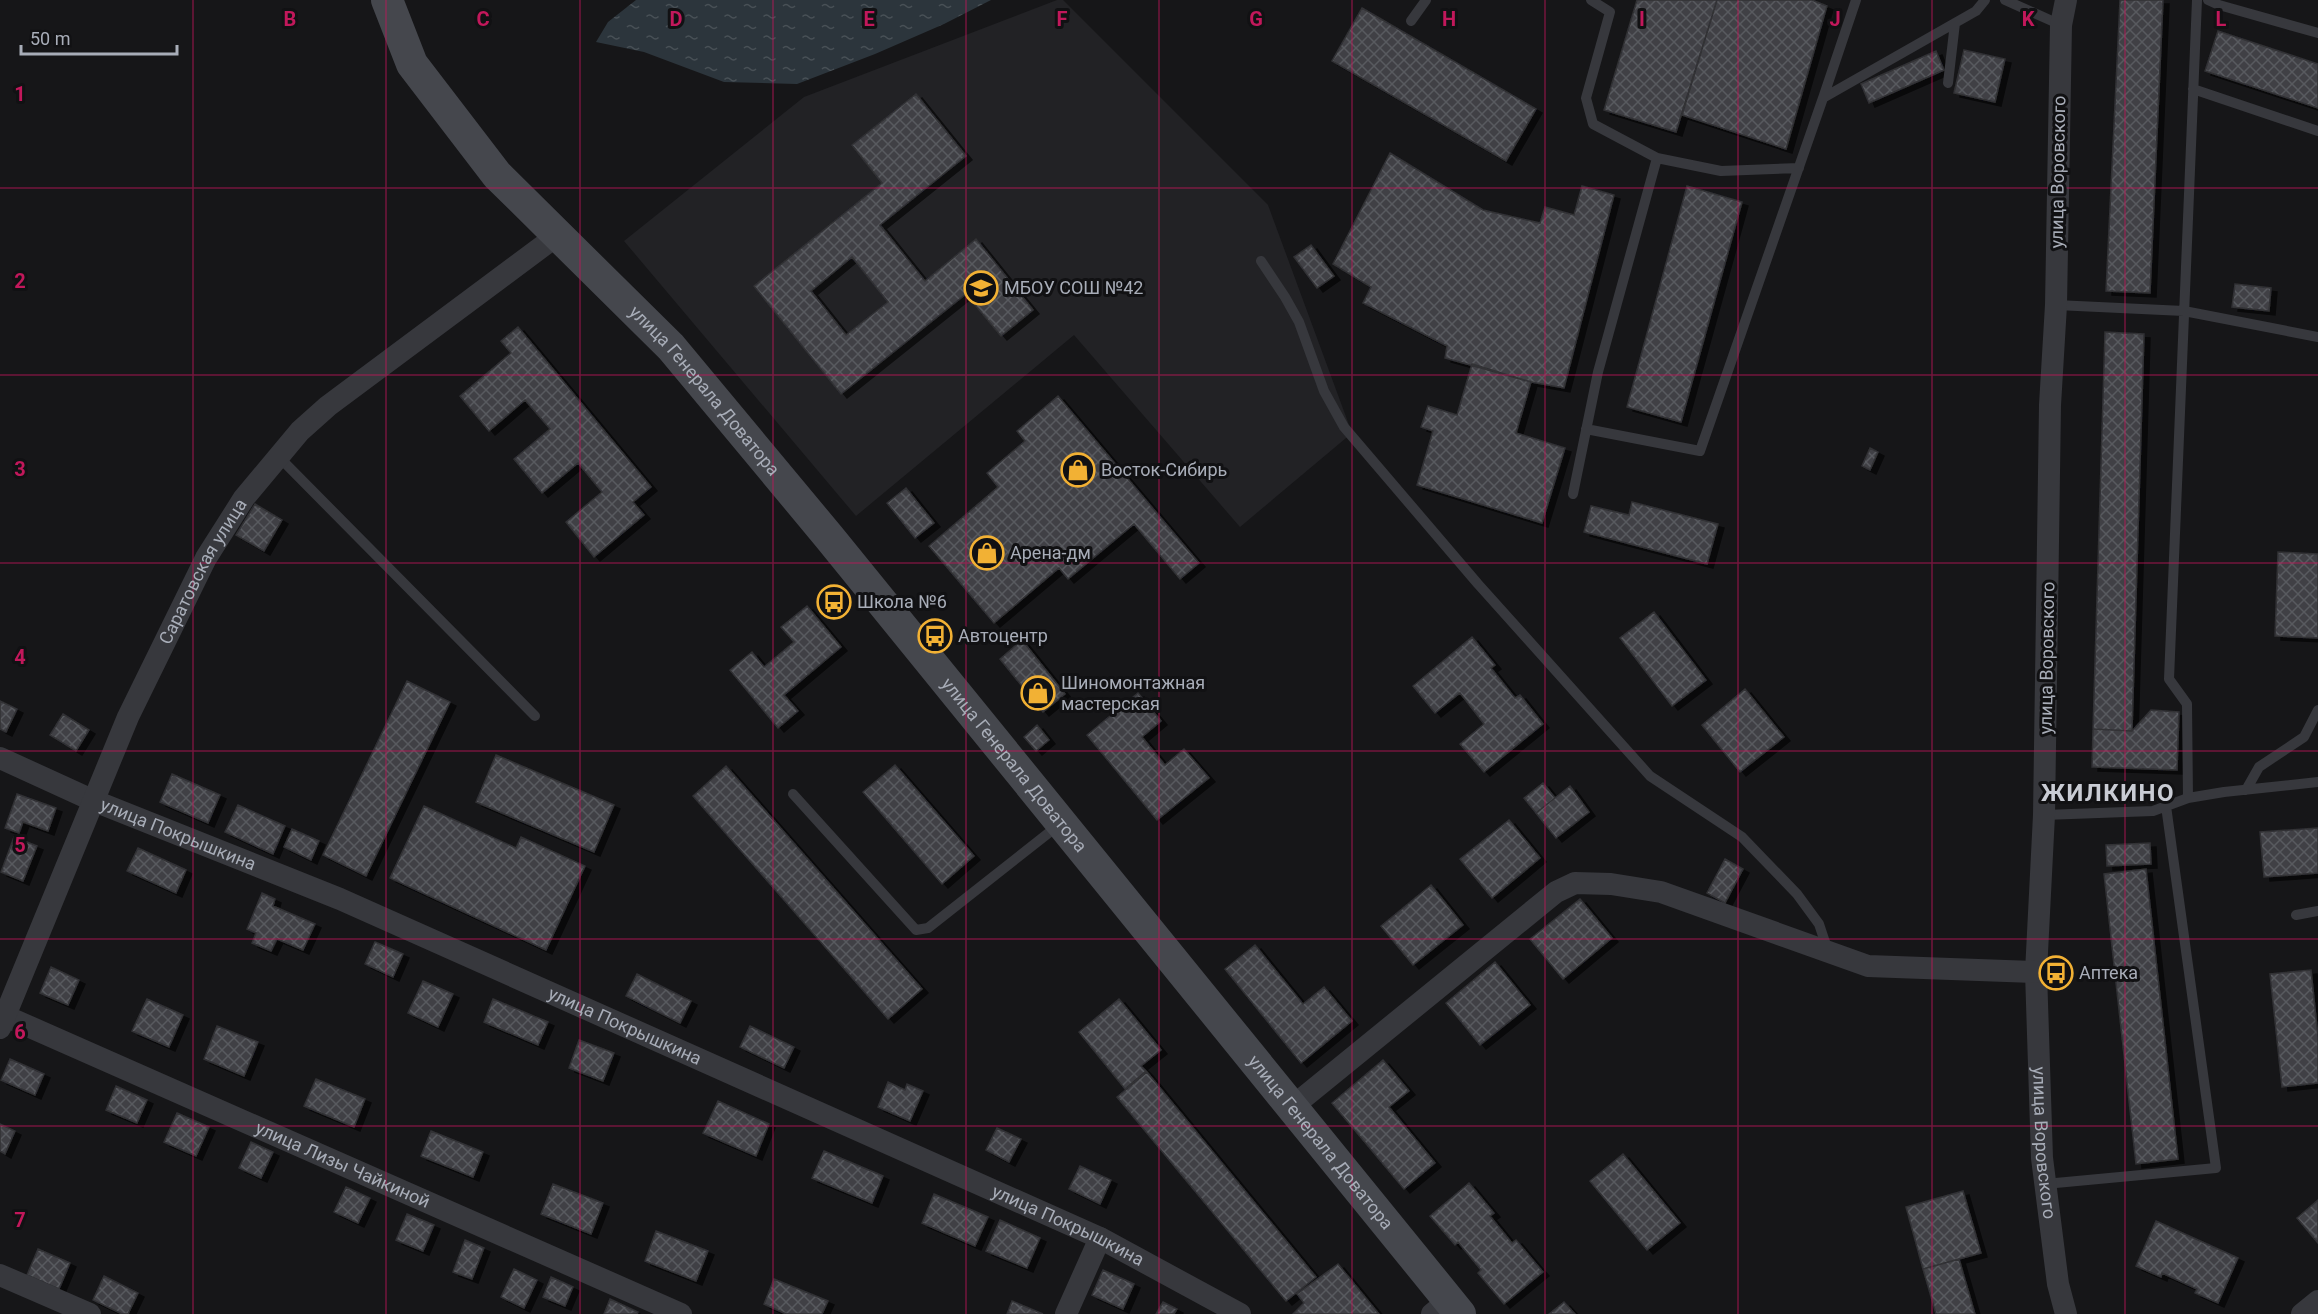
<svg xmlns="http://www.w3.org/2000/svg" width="2318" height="1314" viewBox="0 0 2318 1314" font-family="Roboto,sans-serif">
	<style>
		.built { fill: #222225 }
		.water { fill: url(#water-ripples) }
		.building { fill: url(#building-cross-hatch); stroke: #303034; stroke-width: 1.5; fill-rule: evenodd; filter: url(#shadow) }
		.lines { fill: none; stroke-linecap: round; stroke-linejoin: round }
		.lane { stroke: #37383d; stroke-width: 10 }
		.street { stroke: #37383d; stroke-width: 22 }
		.secondary { stroke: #45474d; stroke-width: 32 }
		.grid { fill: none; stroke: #c2185b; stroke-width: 1.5; stroke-opacity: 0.55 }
		.labels { text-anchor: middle; stroke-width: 6; stroke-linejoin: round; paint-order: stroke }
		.street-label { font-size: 18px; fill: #a8adb8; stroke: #111113 }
		.poi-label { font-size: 18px; fill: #a8adb8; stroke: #111113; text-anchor: start }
		.district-label { font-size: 24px; font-weight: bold; letter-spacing: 1.5px; fill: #c9ccd4; stroke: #111113 }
		.grid-label { font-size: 20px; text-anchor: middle; font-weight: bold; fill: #c2185b; stroke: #111113; stroke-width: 6; stroke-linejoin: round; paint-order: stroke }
	</style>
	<defs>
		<pattern id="water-ripples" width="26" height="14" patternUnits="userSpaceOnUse" patternTransform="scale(1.5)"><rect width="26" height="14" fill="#2c353c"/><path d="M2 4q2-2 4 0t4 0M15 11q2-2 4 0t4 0" fill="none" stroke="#485056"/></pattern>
		<pattern id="building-cross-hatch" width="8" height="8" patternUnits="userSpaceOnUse" patternTransform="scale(1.5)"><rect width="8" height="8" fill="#404145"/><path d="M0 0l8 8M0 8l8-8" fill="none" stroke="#595a5e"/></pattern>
		<filter id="shadow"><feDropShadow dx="6" dy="4" stdDeviation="0" flood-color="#0009"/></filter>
	</defs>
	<rect width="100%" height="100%" fill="#161618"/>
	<path class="built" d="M1057 0H1063L1268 205 1352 433 1240 527 1074 335 856 516 624 241 804 97Z"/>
	<path class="water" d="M636 0H991L944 24 875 54 797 84 724 82 644 52 596 42 608 22Z"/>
	<path class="building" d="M1637 0H1717L1676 132 1604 110Z
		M1717 0H1812L1827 6 1786 149 1682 115Z
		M2120 0H2163L2150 293 2106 291Z
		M1362 8 1536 109 1506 161 1332 61Z
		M2218 31 2318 64V108L2205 71Z
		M1964 50 2005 59 1995 102 1954 93Z
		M1936 51 1944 70 1869 103 1861 84Z
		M916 94 966 156 880 225 925 281 976 239 1033 310 1001 336 966 294 841 394 754 286 882 183 852 145ZM852 257 888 302 846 335 811 291Z
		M1390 153 1483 210 1540 223 1545 207 1574 215 1582 186 1614 195 1564 388 1531 382 1445 358 1447 346 1363 303 1371 287 1333 264Z
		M1687 186 1742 202 1681 422 1627 407Z
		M1311 245 1334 276 1317 288 1294 257Z
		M2235 284 2271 288 2269 311 2232 307Z
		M518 327 651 487 633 502 644 515 594 557 566 522 602 492 578 463 542 493 514 459 550 429 525 400 489 431 460 396 511 353 501 341Z
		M2105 332 2144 334 2132 731 2093 729Z
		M1472 364 1531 382 1516 433 1565 448 1542 523 1417 485 1433 431 1421 427 1428 406 1457 415Z
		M1058 396 1199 563 1180 579 1134 524 1068 579 1059 568 994 623 929 546 998 487 987 473 1025 441 1017 431Z
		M1870 448 1878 452 1870 470 1862 466Z
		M906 488 934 523 915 538 887 503Z
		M1632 502 1718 524 1707 564 1584 532 1591 506 1629 515Z
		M255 504 282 520 264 551 236 535Z
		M2278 552 2318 554V638L2275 636Z
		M807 606 841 647 784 695 798 711 778 728 730 670 752 652 764 667 794 642 781 627Z
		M1654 612 1706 680 1672 706 1620 638Z
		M1472 637 1495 665 1491 668 1515 698 1520 695 1543 724 1484 772 1460 744 1484 724 1460 693 1435 713 1413 686Z
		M1022 640 1065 694 1043 712 1000 659Z
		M407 681 450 702 366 876 323 855Z
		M1745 689 1784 737 1740 772 1702 725Z
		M1138 693 1161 721 1142 737 1165 765 1184 749 1209 778 1157 820 1087 735Z
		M0 701 17 709 6 732 0 729Z
		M2151 710 2179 712 2177 770 2092 767 2093 729 2132 731Z
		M63 714 89 730 76 751 50 735Z
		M1037 725 1049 740 1036 751 1024 737Z
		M496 755 614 805 594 852 476 802Z
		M895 765 974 856 942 884 863 792Z
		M726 766 922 989 888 1019 693 796Z
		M172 774 220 795 208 823 160 802Z
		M1543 783 1555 798 1536 813 1524 798Z
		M1570 786 1589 812 1556 838 1536 813Z
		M17 794 56 808 48 831 23 822 19 833 5 828Z
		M238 805 285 826 273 854 225 832Z
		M424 806 516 848 521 837 585 866 546 950 390 878Z
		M1509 820 1540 858 1492 898 1460 859Z
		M2318 828V873L2264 877 2260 832Z
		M292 829 319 841 311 860 284 847Z
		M14 837 37 846 23 881 1 872Z
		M2150 843 2151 864 2107 866 2106 845Z
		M138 848 186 870 176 893 127 871Z
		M1725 859 1743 869 1725 903 1707 893Z
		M2146 869 2178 1159 2136 1164 2104 874Z
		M1431 885 1463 925 1413 965 1381 926Z
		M262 893 275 899 273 906 315 924 303 950 277 939 271 951 252 943 256 933 247 929Z
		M1580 899 1612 938 1563 979 1530 939Z
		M375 942 403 954 393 977 365 964Z
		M1255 945 1303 1004 1324 987 1352 1021 1301 1063 1225 969Z
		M1495 962 1530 1005 1480 1045 1446 1003Z
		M51 967 79 980 68 1005 40 993Z
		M2311 970 2318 1037V1083L2282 1087 2270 974Z
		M637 974 691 1001 680 1023 626 996Z
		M423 981 453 994 438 1027 408 1013Z
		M147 999 183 1015 169 1047 132 1031Z
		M493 999 548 1022 538 1045 484 1022Z
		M1119 999 1161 1050 1141 1066 1146 1071 1125 1089 1079 1032Z
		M217 1026 258 1042 244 1076 204 1059Z
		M750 1026 794 1047 784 1068 740 1047Z
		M579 1040 614 1053 603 1081 569 1068Z
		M10 1059 44 1074 35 1095 1 1080Z
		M1383 1060 1409 1091 1389 1107 1435 1163 1404 1189 1332 1103Z
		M1147 1072 1316 1277 1286 1301 1117 1097Z
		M316 1079 365 1099 354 1127 304 1106Z
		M888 1082 905 1090 907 1084 923 1091 910 1121 878 1107Z
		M116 1086 147 1100 137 1123 106 1110Z
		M718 1101 769 1124 756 1156 703 1133Z
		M177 1113 209 1127 196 1156 164 1142Z
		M0 1124 15 1131 5 1154 0 1151Z
		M997 1128 1021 1139 1009 1162 986 1150Z
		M431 1131 483 1152 473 1177 421 1156Z
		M251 1142 273 1152 261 1178 239 1168Z
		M824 1151 883 1176 872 1203 812 1178Z
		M1623 1154 1680 1223 1647 1250 1590 1181Z
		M1080 1166 1111 1180 1100 1204 1069 1189Z
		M1469 1183 1494 1213 1490 1216 1512 1243 1516 1240 1543 1272 1504 1304 1478 1273 1481 1270 1458 1242 1455 1245 1430 1216Z
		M553 1184 603 1203 591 1234 541 1214Z
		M346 1187 370 1198 358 1223 334 1212Z
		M1963 1191 1981 1253 1923 1269 1906 1207Z
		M934 1194 988 1217 975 1246 922 1223Z
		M2318 1200V1243L2297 1218Z
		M407 1214 434 1225 423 1251 396 1240Z
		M1000 1220 1040 1238 1027 1268 986 1251Z
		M2156 1221 2238 1258 2218 1303 2195 1293 2197 1289 2162 1273 2161 1277 2136 1266Z
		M656 1231 708 1251 696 1281 645 1261Z
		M465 1240 484 1248 472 1279 453 1272Z
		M38 1249 70 1263 59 1289 27 1275Z
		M1959 1259 1975 1314H1936L1923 1269Z
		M1338 1264 1379 1314H1293L1304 1303 1297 1294Z
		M514 1269 537 1280 524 1308 501 1297Z
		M1103 1270 1134 1284 1123 1309 1092 1295Z
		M104 1276 138 1293 128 1314H122L93 1300Z
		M551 1277 573 1287 565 1306 543 1297Z
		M774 1279 828 1301 822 1314H786L764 1304Z
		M610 1299 638 1312 637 1314H604Z
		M1012 1301 1043 1314H1007Z
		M1163 1302 1177 1309 1174 1314H1156Z
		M1564 1302 1575 1314H1549Z"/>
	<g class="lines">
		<path class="lane" d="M2005 0 2061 25
			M2208 0 2219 5 2318 33
			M1411 21 1426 0
			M1948 83 1955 23
			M2193 89 2318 131
			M1823 98 1856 0
			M1657 158 1721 171 1799 168
			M1261 261 1285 297 1299 322 1324 391 1344 427 1478 584 1650 776 1742 837 1797 894 1819 924 1828 951
			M2056 305 2184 311 2318 337
			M1586 429 1700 451 1823 98 1976 11 1985 0
			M278 456 535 716
			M1573 494 1598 372 1657 158 1593 124 1586 98 1610 12 1591 0
			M2246 790 2259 767 2304 737 2318 710
			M793 794 916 930 928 928 1060 824
			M2188 798 2187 704 2169 679 2197 0
			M2044 815 2153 811 2188 798 2224 792 2318 782
			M2296 915 2318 911
			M2045 1184 2216 1168 2166 806"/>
		<g class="street">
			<path id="s1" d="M2066 0 2061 25 2056 305 2050 405 2044 815 2036 972 2042 1158 2058 1284 2066 1314"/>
			<path id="s2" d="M0 758 92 800 340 899 1100 1238 1240 1314"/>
			<path id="s3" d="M5 1016 681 1314"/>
			<path id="s4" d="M0 1028 128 717 206 558 244 498 300 431 328 406 559 234"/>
			<path d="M1292 1107 1556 892 1575 883 1611 884 1661 892 1868 966 2036 972"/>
			<path d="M0 1275 90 1314"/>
			<path d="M1066 1314 1100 1238"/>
			<path d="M1432 1314 1449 1300"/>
			<path d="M2302 1314 2318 1301"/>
		</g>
		<path class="secondary" id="s5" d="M387 0 412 64 497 175 671 347 829 537 1460 1314"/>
	</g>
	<path class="grid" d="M193 0V1314M386 0V1314M580 0V1314M773 0V1314M966 0V1314M1159 0V1314M1352 0V1314M1545 0V1314M1738 0V1314M1932 0V1314M2125 0V1314M0 188H2318M0 375H2318M0 563H2318M0 751H2318M0 939H2318M0 1126H2318"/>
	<defs>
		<g id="school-ring" transform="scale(1.725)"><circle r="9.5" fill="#111113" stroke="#f2b134" stroke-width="1.5"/><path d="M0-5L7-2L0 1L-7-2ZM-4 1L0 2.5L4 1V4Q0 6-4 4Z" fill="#f2b134"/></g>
		<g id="shop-ring" transform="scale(1.725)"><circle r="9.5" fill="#111113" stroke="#f2b134" stroke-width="1.5"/><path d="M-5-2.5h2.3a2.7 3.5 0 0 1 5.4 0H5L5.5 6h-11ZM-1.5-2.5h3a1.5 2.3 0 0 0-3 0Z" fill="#f2b134"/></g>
		<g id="bus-ring" transform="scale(1.725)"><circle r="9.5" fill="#111113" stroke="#f2b134" stroke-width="1.5"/><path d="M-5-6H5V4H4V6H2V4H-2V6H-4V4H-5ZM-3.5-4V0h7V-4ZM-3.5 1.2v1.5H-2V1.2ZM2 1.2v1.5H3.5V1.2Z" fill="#f2b134"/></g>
	</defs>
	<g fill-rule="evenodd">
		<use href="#school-ring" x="981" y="288"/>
		<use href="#shop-ring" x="1078" y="470"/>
		<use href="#shop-ring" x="987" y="553"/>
		<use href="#bus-ring" x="834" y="602"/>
		<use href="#bus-ring" x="935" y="636"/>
		<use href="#shop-ring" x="1038" y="693"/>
		<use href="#bus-ring" x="2056" y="973"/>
	</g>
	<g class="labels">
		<g class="street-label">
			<text transform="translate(2058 172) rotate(-89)" y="6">улица Воровского</text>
			<text dy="6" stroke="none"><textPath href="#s5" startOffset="508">улица Генерала Доватора</textPath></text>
			<text dy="6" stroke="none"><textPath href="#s4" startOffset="500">Саратовская улица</textPath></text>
			<text transform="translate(2047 658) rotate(-89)" y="6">улица Воровского</text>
			<text dy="6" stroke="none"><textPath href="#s5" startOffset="994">улица Генерала Доватора</textPath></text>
			<text dy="6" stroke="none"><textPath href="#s2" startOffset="194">улица Покрышкина</textPath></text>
			<text dy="6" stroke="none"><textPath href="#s2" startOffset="680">улица Покрышкина</textPath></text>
			<text dy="6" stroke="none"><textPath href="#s5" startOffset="1480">улица Генерала Доватора</textPath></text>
			<text dy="6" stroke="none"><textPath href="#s1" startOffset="1144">улица Воровского</textPath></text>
			<text dy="6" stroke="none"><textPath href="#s3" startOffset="369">улица Лизы Чайкиной</textPath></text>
			<text dy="6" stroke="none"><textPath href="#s2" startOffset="1166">улица Покрышкина</textPath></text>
		</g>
		<g class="poi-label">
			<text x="1004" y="294">МБОУ СОШ №42</text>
			<text x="1101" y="476">Восток-Сибирь</text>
			<text x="1010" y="559">Арена-дм</text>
			<text x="857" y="608">Школа №6</text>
			<text x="958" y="642">Автоцентр</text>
			<text x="1061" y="689">Шиномонтажная<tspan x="1061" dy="21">мастерская</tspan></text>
			<text x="2079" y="979">Аптека</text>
		</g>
		<g class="district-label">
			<text x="2108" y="801">ЖИЛКИНО</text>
		</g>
	</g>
	<g class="grid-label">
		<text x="290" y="26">B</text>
		<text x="483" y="26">C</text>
		<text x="676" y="26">D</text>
		<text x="869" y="26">E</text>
		<text x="1062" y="26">F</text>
		<text x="1256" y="26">G</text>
		<text x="1449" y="26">H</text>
		<text x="1642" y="26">I</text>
		<text x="1835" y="26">J</text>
		<text x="2028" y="26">K</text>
		<text x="2221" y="26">L</text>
		<text x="20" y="101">1</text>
		<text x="20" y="288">2</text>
		<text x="20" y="476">3</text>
		<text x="20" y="664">4</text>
		<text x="20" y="852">5</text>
		<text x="20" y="1039">6</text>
		<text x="20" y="1227">7</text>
	</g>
	<path d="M21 45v9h156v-9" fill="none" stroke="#a8adb8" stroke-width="3"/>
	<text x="30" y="45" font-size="18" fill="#a8adb8" stroke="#111113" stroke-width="4.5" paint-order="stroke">50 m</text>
</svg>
